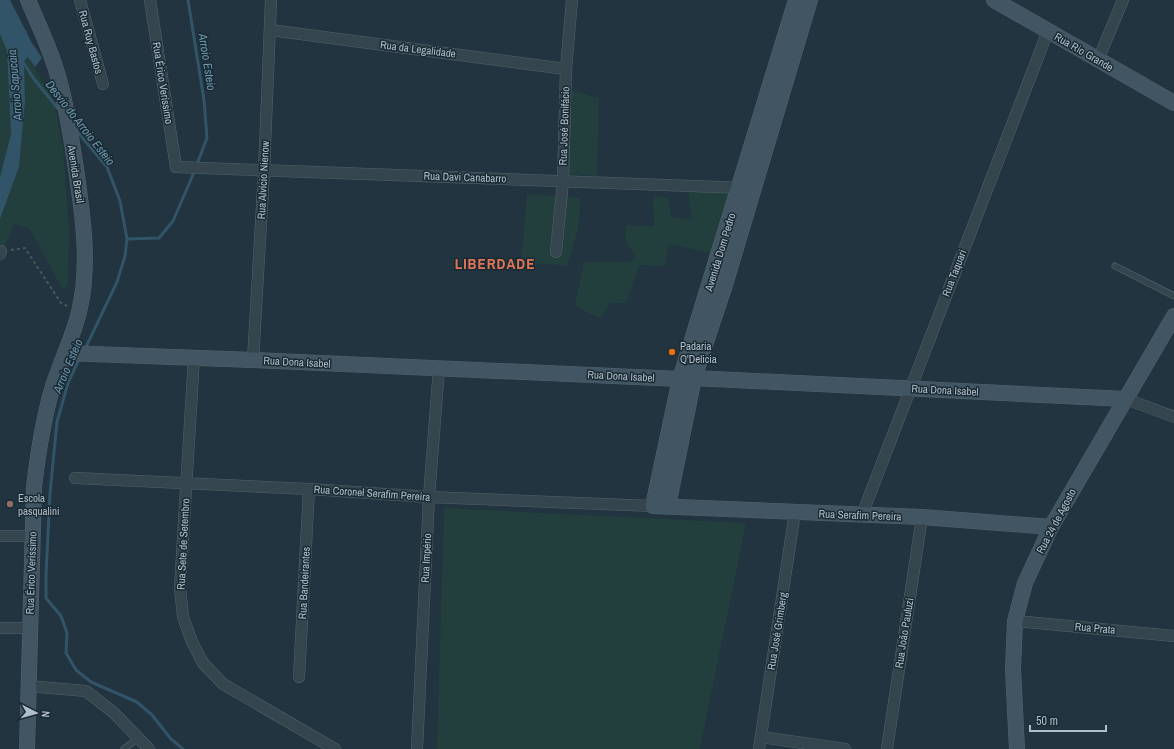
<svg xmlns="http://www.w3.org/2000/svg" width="1174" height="749" viewBox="0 0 1174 749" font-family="'Archivo Narrow',sans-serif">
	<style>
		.green { fill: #233f3d }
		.water { fill: #325468 }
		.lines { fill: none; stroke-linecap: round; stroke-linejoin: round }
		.stream { stroke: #325468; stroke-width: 3 }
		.lane-casing { stroke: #53626c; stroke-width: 7 }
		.street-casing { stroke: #53626c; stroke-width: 12 }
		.secondary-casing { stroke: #53626c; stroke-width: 16 }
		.path { stroke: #415c59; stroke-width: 2; stroke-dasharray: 3 3; stroke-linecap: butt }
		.lane { stroke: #35454e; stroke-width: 5.5 }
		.street { stroke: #35454e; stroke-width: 11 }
		.secondary { stroke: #425562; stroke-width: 15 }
		.food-dot { fill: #e8710a; stroke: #1a2a33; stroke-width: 1.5 }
		.education-dot { fill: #8d6e63; stroke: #1a2a33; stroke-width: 1.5 }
		.labels { text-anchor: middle; stroke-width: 3; stroke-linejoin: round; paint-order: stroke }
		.street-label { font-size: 11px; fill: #b0bfca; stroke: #1a2a33 }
		.poi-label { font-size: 11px; fill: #b0bfca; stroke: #1a2a33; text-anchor: start }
		.water-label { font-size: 12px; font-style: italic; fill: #6d98b1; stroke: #1a2a33 }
		.district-label { font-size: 15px; font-weight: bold; letter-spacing: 1px; fill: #df7556; stroke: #1a2a33 }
	</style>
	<rect width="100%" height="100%" fill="#21343f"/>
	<path class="green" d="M0 34 7 51 11 134 0 177Z
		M28 57 54 100 63 148 69 230 68 284 63 290 29 228 14 224 0 259V219L19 167 25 101 24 61Z
		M570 90 599 98 597 176 567 174Z
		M688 190 738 192 715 254 669 244 665 266 639 265 626 303H610L601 318 589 314 575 305 584 262H630L635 255 625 241 626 225 654 226 653 196 668 198 671 217 692 220Z
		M527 194 581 198 578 229 567 266 521 262Z
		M444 508 746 523 700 749H437Z"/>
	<path class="water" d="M0 0H10L32 43 42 58 35 67 28 57 24 61 25 101 19 167 0 219V177L11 134 7 51 0 34Z"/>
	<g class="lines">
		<path class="stream" d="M23 62 34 79 60 111
			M75 129 107 167 120 201 127 239 125 256 117 282 85 349
			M127 239 159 238 173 221 192 177 207 138 204 100 188 0
			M80 357 68 383 57 422 50 493 46 575V598L61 616 67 633 66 653 76 670 91 682 137 702 152 715 171 739 183 749"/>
		<g class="lane-casing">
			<path id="lane" d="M1115 266 1174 296
				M124 749 138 738"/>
		</g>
		<g class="street-casing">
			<path id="street" d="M80 0 103 84
				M150 0 176 167 746 188
				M270 30 566 69
				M1098 60 1123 0
				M556 252 563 181 566 69 572 0
				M0 254 1 251
				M194 357 180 588 183 617 192 642 203 663 223 684 335 749
				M253 360 264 171 271 0
				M1126 399 1174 417
				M75 478 309 489 429 497 653 506
				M862 515 1048 31
				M0 536H32
				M1015 621 1174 636
				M0 628H29
				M299 677 309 489
				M28 686 86 691 114 713 149 749
				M761 737 845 749
				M417 749 429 497 439 368
				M759 749 795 512
				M887 749 922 517"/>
		</g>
		<g class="secondary-casing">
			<path id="secondary" d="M796 0 680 379 653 506 922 517 1051 527
				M994 0 1174 103
				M65 353 253 360 680 379 694 378 1126 399
				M668 506 694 378 725 285 810 0
				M27 749 34 487C38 453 43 419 53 386 61 361 73 337 79 312 91 263 82 211 75 162 70 132 66 101 57 73 50 48 38 24 28 0
				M1017 749 1013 669 1015 621 1025 583 1051 527 1174 316"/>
		</g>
		<path class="path" d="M11 250 25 248 61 303 69 307"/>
		<use href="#lane" class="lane"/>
		<use href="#street" class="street"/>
		<use href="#secondary" class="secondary"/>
	</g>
	<circle class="food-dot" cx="672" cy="352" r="4"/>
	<circle class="education-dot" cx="10" cy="504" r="4"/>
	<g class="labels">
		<g class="street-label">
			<text transform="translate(91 42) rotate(75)" y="4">Rua Ruy Bastos</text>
			<text transform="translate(418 49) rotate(7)" y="4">Rua da Legalidade</text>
			<text transform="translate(1084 52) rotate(30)" y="4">Rua Rio Grande</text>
			<text transform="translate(163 83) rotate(81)" y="4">Rua Érico Veríssimo</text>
			<text transform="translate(564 126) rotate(-88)" y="4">Rua José Bonifácio</text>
			<text transform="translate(76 174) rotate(81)" y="4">Avenida Brasil</text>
			<text transform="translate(465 177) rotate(2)" y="4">Rua Davi Canabarro</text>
			<text transform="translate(263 180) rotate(-87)" y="4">Rua Alvício Nienow</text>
			<text transform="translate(720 252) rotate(-73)" y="4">Avenida Dom Pedro</text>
			<text transform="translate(954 273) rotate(-69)" y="4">Rua Taquari</text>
			<text transform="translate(297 362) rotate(3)" y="4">Rua Dona Isabel</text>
			<text transform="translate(621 376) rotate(3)" y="4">Rua Dona Isabel</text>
			<text transform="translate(945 390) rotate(3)" y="4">Rua Dona Isabel</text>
			<text transform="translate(372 493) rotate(4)" y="4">Rua Coronel Serafim Pereira</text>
			<text transform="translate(860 515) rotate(2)" y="4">Rua Serafim Pereira</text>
			<text transform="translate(1056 521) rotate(-62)" y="4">Rua 24 de Agosto</text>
			<text transform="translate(183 544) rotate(-87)" y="4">Rua Sete de Setembro</text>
			<text transform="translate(426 558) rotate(-87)" y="4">Rua Império</text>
			<text transform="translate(31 573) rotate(-88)" y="4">Rua Érico Veríssimo</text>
			<text transform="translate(304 583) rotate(-87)" y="4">Rua Bandeirantes</text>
			<text transform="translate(1095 628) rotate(5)" y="4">Rua Prata</text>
			<text transform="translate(777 631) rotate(-81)" y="4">Rua José Grimberg</text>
			<text transform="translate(904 633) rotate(-81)" y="4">Rua João Pauluzi</text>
		</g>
		<g class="poi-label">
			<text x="680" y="350">Padaria<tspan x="680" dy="13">Q'Delicia</tspan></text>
			<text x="18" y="502">Escola<tspan x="18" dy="13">pasqualini</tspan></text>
		</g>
		<g class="water-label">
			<text transform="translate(207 62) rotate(81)" y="4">Arroio Esteio</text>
			<text transform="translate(15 85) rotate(-95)" y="4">Arroio Sapucaia</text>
			<text transform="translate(80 123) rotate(52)" y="4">Desvio do Arroio Esteio</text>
			<text transform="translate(68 366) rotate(-67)" y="4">Arroio Esteio</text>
		</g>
		<g class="district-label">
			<text x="495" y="269">LIBERDADE</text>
		</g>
	</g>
	<g transform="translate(36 713) rotate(96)" stroke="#1a2a33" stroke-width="3" paint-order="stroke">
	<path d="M0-3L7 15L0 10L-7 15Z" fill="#b0bfca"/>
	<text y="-6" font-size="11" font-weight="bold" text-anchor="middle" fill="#b0bfca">N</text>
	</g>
	<path d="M1030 725v6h76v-6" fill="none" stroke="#b0bfca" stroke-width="2"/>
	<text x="1036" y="725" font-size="12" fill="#b0bfca" stroke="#1a2a33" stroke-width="3" paint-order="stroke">50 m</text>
</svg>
